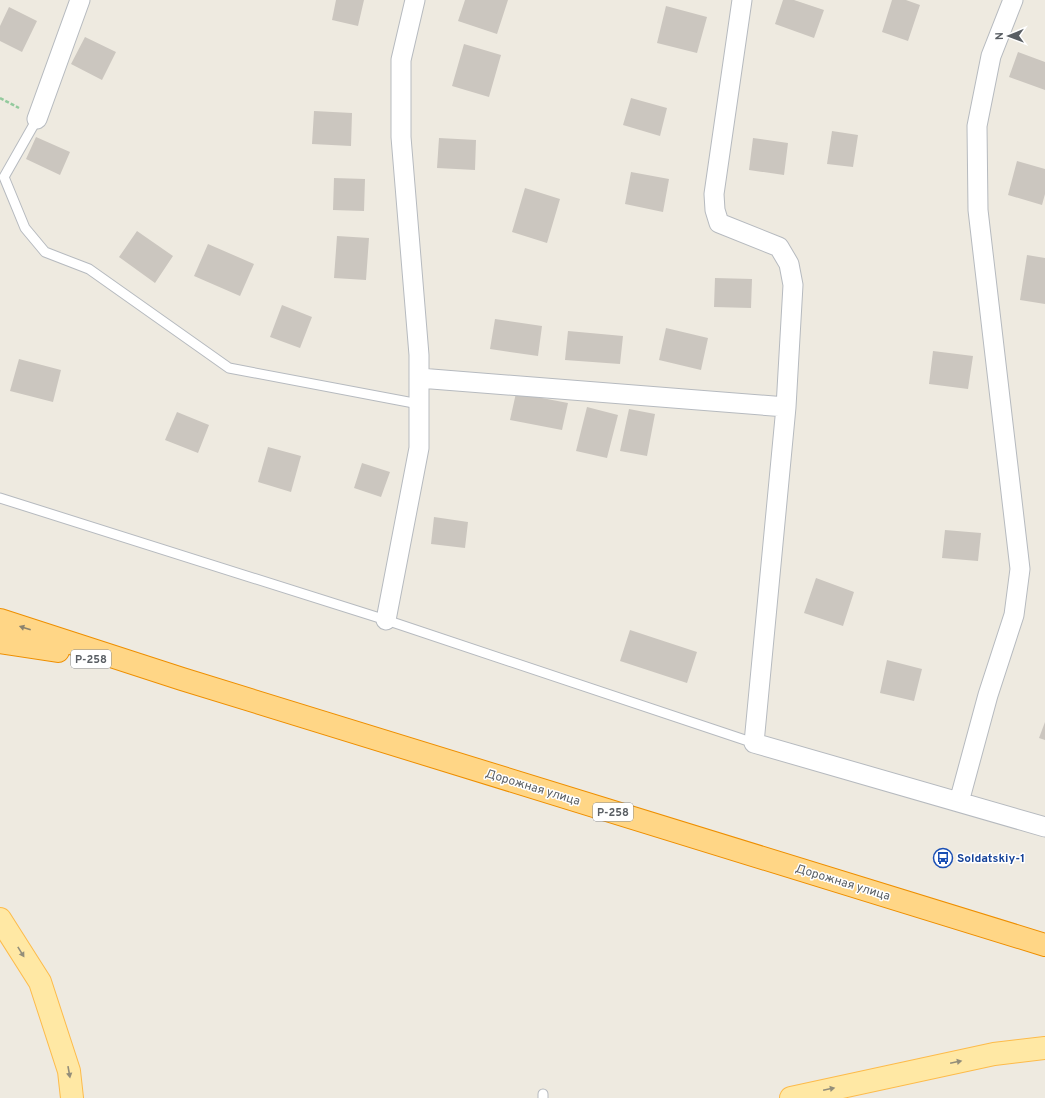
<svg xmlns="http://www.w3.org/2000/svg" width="1045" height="1098" viewBox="0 0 1045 1098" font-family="Overpass,sans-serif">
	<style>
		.building { fill: #cbc6bf }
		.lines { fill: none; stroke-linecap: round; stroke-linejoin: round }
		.lane-casing { stroke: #b6babf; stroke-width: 11 }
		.street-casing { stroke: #b6babf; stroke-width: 21 }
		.primary-casing { stroke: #fdbb4a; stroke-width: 24 }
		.highway-casing { stroke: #ee8f00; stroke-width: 24 }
		.path { stroke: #93ca9d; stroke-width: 2.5; stroke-dasharray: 4 2; stroke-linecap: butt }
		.lane { stroke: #fff; stroke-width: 9 }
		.street { stroke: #fff; stroke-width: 19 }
		.primary { stroke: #ffe8a4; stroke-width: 22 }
		.highway { stroke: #ffd686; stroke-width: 22 }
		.oneway { fill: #8b826e }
		.oneway2 { fill: #938e7a }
		.labels { text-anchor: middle; stroke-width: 3; stroke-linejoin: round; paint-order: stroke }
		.shield { fill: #fff; stroke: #8b8e92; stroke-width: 1 }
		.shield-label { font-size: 11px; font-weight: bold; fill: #595e63 }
		.street-label { font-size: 12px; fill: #595e63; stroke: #fff }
		.transit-label { font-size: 12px; font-weight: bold; fill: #164399; stroke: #fff; text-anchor: start }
	</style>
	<rect width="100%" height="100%" fill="#eeeae0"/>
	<path class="building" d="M336 0H364L358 26 332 20Z
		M465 0H508L497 34 458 21Z
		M783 0H794L824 10 814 38 775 24Z
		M892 0H906L920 5 908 41 882 32Z
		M666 6 707 17 697 53 657 43Z
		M9 7 37 21 22 52 0 41V26Z
		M85 37 116 52 102 80 71 64Z
		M464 44 501 55 489 97 452 86Z
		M1018 52 1045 62V90L1009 77Z
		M631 98 667 108 660 136 623 125Z
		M314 111 352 113 351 146 312 144Z
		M832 131 858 135 853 167 827 164Z
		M36 137 70 152 60 175 26 159Z
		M439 138 476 140 475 170 437 168Z
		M753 138 788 143 784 175 749 170Z
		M1017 161 1045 169V194L1042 205 1008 195Z
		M631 172 669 179 663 212 625 204Z
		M334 178 365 179 364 211 333 210Z
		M525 188 560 199 547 243 512 232Z
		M137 231 173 256 155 283 119 257Z
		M337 236 369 238 366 280 334 278Z
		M208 244 254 264 240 296 194 276Z
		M1027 255 1045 258V304L1020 300Z
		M715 278 752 279 751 308 714 307Z
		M282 305 312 317 300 348 270 337Z
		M495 319 542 326 538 356 490 349Z
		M666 328 708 338 701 370 659 360Z
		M568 331 623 336 620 364 565 360Z
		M933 351 973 356 968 389 929 384Z
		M19 359 61 370 53 402 10 391Z
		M516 393 568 403 562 430 510 420Z
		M587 407 618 415 607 458 576 451Z
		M629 409 655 414 647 456 620 451Z
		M177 412 209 425 198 453 165 440Z
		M268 447 301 456 291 492 258 482Z
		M362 463 390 472 381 497 354 488Z
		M434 517 468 522 465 548 431 544Z
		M945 530 981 533 978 561 942 558Z
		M816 578 854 592 843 626 804 613Z
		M630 630 697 652 687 683 620 661Z
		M887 660 922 669 914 701 880 693Z
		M1045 722V740L1039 738Z"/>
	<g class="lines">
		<g class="lane-casing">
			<path id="lane" d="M37 119 4 177 25 228 45 252 89 269 229 368 419 404
				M0 498 386 620 754 743
				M543 1094V1098"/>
		</g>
		<g class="street-casing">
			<path id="street" d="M742 0 714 194 715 210 719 223 779 247 789 264 793 285 786 407 754 743 1045 827
				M37 119 80 0
				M419 378 786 407
				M386 620 419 448V355L401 137V60L415 0
				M959 802 988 695 1014 615 1020 569 978 210 977 126 991 56 1013 0"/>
		</g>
		<g class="primary-casing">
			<path id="primary" d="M0 919 40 982 69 1071 72 1098
				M791 1098 994 1054 1045 1048"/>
		</g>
		<g class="highway-casing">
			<path id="highway" d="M0 620 182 679 1045 945
				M0 642 58 651"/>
		</g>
		<path class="path" d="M0 98 19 108"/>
		<use href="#lane" class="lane"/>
		<use href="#street" class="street"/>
		<use href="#primary" class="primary"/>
		<use href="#highway" class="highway"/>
	</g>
	<defs><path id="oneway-solid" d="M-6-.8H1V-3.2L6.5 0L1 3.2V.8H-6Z"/></defs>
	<use class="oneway" href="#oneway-solid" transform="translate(25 628) rotate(-162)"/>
	<g class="oneway2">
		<use href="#oneway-solid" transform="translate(21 952) rotate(58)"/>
		<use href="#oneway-solid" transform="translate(956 1062) rotate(-12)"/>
		<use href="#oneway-solid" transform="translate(69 1072) rotate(80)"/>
		<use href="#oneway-solid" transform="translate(829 1089) rotate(-12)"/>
	</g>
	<defs>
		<g id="bus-ring" transform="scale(1)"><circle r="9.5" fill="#fff" stroke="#1a4fb4" stroke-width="1.5"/><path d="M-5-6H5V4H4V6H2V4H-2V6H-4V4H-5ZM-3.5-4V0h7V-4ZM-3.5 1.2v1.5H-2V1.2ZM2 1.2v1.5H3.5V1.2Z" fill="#1a4fb4"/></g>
	</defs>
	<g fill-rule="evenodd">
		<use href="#bus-ring" x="943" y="858"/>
	</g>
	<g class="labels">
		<g class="shield">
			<rect x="71" y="650" width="40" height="18" rx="3"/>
			<rect x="593" y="803" width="40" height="18" rx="3"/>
		</g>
		<g class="shield-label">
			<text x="91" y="663">Р-258</text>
			<text x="613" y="816">Р-258</text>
		</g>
		<g class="street-label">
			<text transform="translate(533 787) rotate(17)" y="4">Дорожная улица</text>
			<text transform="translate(843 882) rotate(17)" y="4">Дорожная улица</text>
		</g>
		<g class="transit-label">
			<text x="957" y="862">Soldatskiy-1</text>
		</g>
	</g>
	<g transform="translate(1009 36) rotate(269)" stroke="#ffffff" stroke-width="3" paint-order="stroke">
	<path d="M0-3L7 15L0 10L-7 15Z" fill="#595e63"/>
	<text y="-6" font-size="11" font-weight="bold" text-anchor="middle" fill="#595e63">N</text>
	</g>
</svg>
